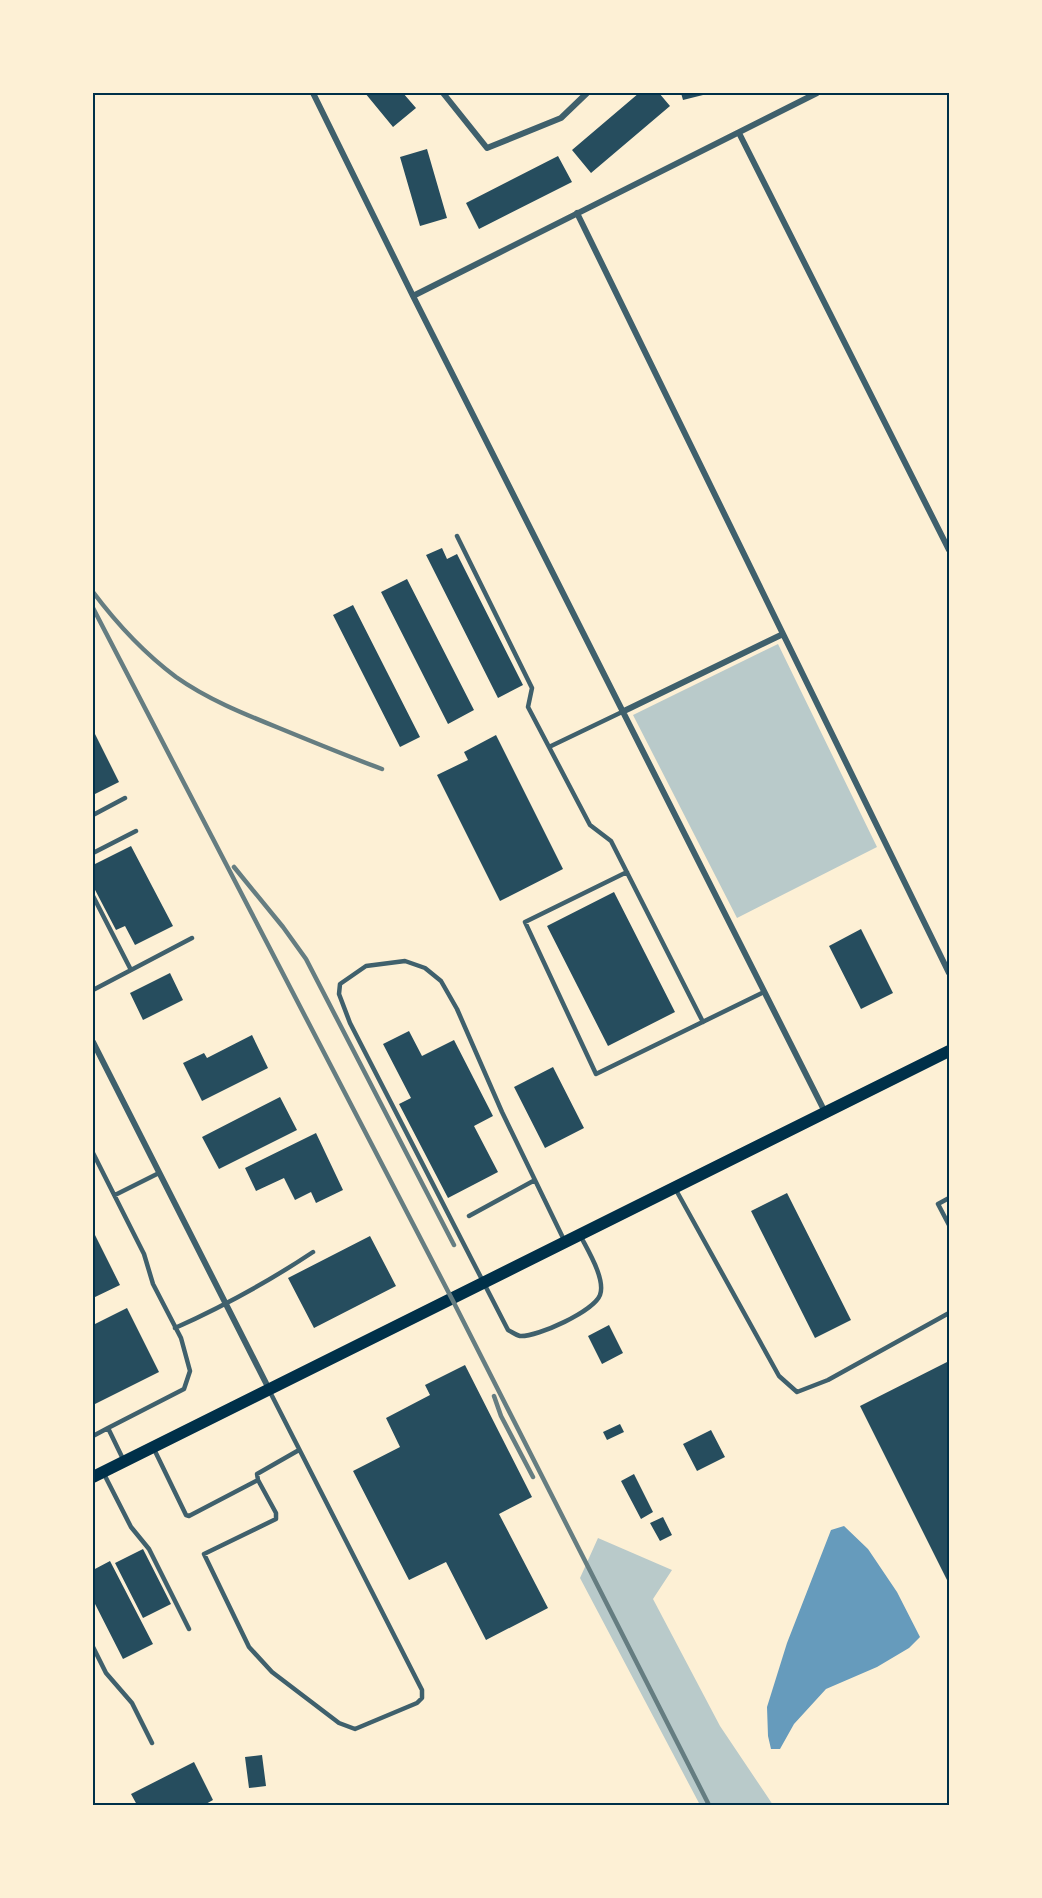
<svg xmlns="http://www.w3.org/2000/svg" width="1042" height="1898" viewBox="0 0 1042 1898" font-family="Poppins,sans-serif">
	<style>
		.green { fill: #b9caca }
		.water { fill: #669bbc }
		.building { fill: #264d5e }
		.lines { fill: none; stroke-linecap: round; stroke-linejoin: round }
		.service { stroke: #3f606c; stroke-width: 4.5 }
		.minor { stroke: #3f606c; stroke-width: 6 }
		.secondary { stroke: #003049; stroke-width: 12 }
		.rail { stroke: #657d81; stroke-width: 4.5 }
		.neatline { fill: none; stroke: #003049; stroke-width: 2 }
	</style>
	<rect width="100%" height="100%" fill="#fdf0d5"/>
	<path class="green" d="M778 644 877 847 737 918 633 715Z
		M598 1538 672 1570 653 1599 720 1726 773 1805H700L580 1578Z"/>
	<path class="water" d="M844 1526 868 1549 897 1592 920 1637 909 1648 877 1667 826 1689 794 1724 780 1749H771L768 1736 767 1707 787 1643 831 1530Z"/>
	<path class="building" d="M365 93H403L416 108 393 127Z
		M639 93H659L670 106 591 173 572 150Z
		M681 93H706L707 94 683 100Z
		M427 149 447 218 420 226 400 157Z
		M558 156 572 182 479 229 466 203Z
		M442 548 447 559 457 554 523 685 498 698 426 555Z
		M407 579 474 710 448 724 381 592Z
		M353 605 420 737 400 747 333 615Z
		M93 730 119 782 93 795Z
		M496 735 563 869 500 901 437 775 468 760 464 752Z
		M131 846 173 926 135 945 125 926 116 930 93 886V865Z
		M614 892 675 1012 608 1046 547 926Z
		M861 929 893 993 861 1009 829 946Z
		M170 973 183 1000 143 1020 130 993Z
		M409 1031 422 1056 454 1040 493 1116 474 1126 498 1172 448 1198 399 1104 411 1098 383 1044Z
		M252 1035 268 1068 202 1101 183 1063 204 1053 207 1058Z
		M553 1067 584 1128 545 1148 514 1087Z
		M280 1097 297 1130 219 1169 202 1137Z
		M316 1133 343 1190 316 1203 311 1192 295 1200 284 1178 256 1191 245 1168Z
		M787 1193 851 1320 815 1338 751 1211Z
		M93 1231 120 1285 93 1298Z
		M370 1236 396 1286 314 1328 288 1278Z
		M127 1308 159 1372 93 1405V1325Z
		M609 1325 623 1353 602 1364 588 1336Z
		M949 1361V1584L860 1406Z
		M465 1365 532 1497 499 1514 548 1608 486 1640 446 1562 409 1580 353 1471 400 1447 386 1418 430 1395 425 1385Z
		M620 1424 624 1432 607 1440 603 1432Z
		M711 1430 725 1457 697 1471 683 1444Z
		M634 1474 653 1512 641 1519 621 1481Z
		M663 1517 672 1535 660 1541 650 1523Z
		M143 1549 171 1604 143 1618 115 1563Z
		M110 1561 153 1644 123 1659 93 1600V1570Z
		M262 1755 266 1786 249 1788 245 1757Z
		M194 1762 213 1800 204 1805H137L131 1794Z"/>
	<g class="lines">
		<path class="service" d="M457 536 532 688 528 707 590 825 611 841 703 1022
			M549 747 622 712
			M93 815 125 798
			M93 853 136 831
			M627 872 525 922 596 1074 764 992
			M93 896 131 970
			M93 990 192 938
			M93 1153 144 1254 153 1284 181 1338 190 1371 184 1389 108 1428
			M676 1190 779 1376 797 1392 828 1380 949 1313
			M115 1195 159 1173
			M949 1198 938 1204 949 1225
			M469 1216 535 1180
			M565 1242 502 1112 457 1009 441 981 425 968 405 961 366 966 340 984 339 994 350 1023 508 1330C512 1332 516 1335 520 1336 538 1337 594 1311 600 1295 606 1279 587 1249 580 1235
			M175 1328C224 1306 268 1282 313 1252
			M269 1390 422 1690V1698L417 1703 355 1729 339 1723 272 1672 249 1647 204 1554 276 1519V1513L258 1480 257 1474 299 1450
			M93 1436 108 1428 123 1459
			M153 1447 186 1515 189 1516 258 1480
			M104 1474 131 1527 149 1549 189 1629
			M93 1647 106 1673 132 1703 152 1743"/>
		<path class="minor" d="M313 93 413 296 825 1112
			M443 93 487 148 561 118 587 93
			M739 133 949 550
			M577 213 949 973
			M413 296 817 93
			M622 712 783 634
			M93 1042 269 1389"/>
		<path class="secondary" d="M93 1477 949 1051"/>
		<path class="rail" d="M93 592C117 624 144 653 176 677 207 699 244 714 279 728 313 742 347 756 382 769
			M93 608 452 1299 709 1805
			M234 867 283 927 306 959 454 1245
			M494 1396 501 1416 533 1477"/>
	</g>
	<rect width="1042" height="1898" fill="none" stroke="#fdf0d5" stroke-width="189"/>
	<rect x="94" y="94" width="854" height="1710" class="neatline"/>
</svg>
